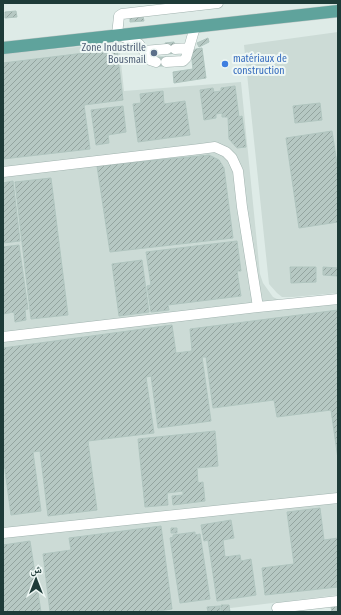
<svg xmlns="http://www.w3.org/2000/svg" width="341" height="615" viewBox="0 0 341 615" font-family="'Fira Sans Condensed','Noto Naskh Arabic',sans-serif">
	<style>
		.built { fill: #ccdbd6 }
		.building { fill: url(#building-hatch); stroke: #b0c5bf }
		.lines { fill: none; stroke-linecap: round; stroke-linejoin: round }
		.minor-casing { stroke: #a1b3af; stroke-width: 11 }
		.major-casing { stroke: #c0c8c7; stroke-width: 13 }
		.minor { stroke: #fff; stroke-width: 10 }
		.major { stroke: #5fa39c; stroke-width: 12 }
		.service-dot { fill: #5c6f8a; stroke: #eef7f4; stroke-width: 1.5 }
		.shop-dot { fill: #3f7fe0; stroke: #eef7f4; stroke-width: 1.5 }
		.labels { text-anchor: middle; stroke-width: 4; stroke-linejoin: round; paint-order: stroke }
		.service-label { font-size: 10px; fill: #4e5e75; stroke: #eef7f4; text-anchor: end }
		.shop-label { font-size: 10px; fill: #366cbe; stroke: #eef7f4; text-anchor: start }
	</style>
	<defs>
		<pattern id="building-hatch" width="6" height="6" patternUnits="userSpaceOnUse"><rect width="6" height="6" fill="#b6c8c3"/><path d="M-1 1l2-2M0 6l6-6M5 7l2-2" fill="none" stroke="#93a49f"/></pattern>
	</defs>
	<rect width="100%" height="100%" fill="#deebe7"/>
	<path class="built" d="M338 32V293L293 297H282L277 293 269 284 244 45Z
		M119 43 124 91 241 82 260 274 263 283 273 297 279 300 338 294V595L197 612H3V54Z"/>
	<path class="building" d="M16 11 17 17 5 18V12Z
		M143 16 144 21 130 22V17Z
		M208 38 209 42 199 47 197 43Z
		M174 42 176 53 168 54 165 43Z
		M202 48 206 78 174 83 173 72 193 69 191 52 196 49Z
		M117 49 123 100 84 105 90 149 3 159V63Z
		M156 57H166V66H156Z
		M235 86 239 117 242 116 246 147 237 148 229 139 228 117H222V113L216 114V118L204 120 200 90 213 88 214 92 221 91V88Z
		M163 91 164 104 185 101 190 135 138 142 133 104 141 103 140 94Z
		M320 103 322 120 295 123 293 106Z
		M123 106 126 132 108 135 109 143 96 145 91 110Z
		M332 131 338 170V222L299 228 286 138Z
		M209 155 219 160 224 168 233 238 110 252 97 166Z
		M51 178 68 315 31 319 15 182Z
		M13 181 20 241 3 243V183Z
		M237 241 241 271H237L241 296 168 305 169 310 151 312 147 286 151 285 146 252Z
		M19 245 28 309 25 310 26 320 15 322 14 312 3 314V247Z
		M142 260 149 312 119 316 112 264Z
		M290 267H316V282L291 283Z
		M323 267 338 268V276L323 275Z
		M338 310V459L331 410 277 417 274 400 213 408 206 357H202L211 421 158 428 151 376 146 377 154 433 88 441 97 510 48 516 40 451 33 452 41 511 11 515 3 455V348L172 325 176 353 192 351 190 329Z
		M215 431 218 466 197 468 198 483 203 482 205 501 173 505 172 496 183 495V491L167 493 168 505 145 507 138 439Z
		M320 508 324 540 338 538V587L265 595 262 568 294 564 287 512Z
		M231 520 234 538 223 540 225 557 240 555 241 561 251 559 256 595 217 601 208 540 204 541 201 525Z
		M161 526 172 609 152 612H50L43 554 71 550 69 538Z
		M171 528H177V533H171Z
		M195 532V535L200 534 210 599 180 603 170 538 173 537V535Z
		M30 541 41 612H3V545Z
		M221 605H229L230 612H221Z
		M220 606V612H208L207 607Z
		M338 606V612H332L331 607Z"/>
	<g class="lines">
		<g class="minor-casing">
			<path id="minor" d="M117 35 119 16 122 14 218 3
				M119 35 139 44 150 60 156 62
				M175 49 189 48
				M144 51 167 49
				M166 62 183 61 186 58 195 27
				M3 172 200 149 215 147 226 152 232 158 238 171 242 207 258 307
				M3 337 258 307 338 299
				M3 533 338 498
				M277 608 338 601"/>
		</g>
		<g class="major-casing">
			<path id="major" d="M3 48 338 11"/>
		</g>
		<use href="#minor" class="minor"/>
		<use href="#major" class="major"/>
	</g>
	<circle class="service-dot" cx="154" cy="53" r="4"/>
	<circle class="shop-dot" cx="225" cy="64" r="4"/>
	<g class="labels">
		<g class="service-label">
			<text x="146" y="51">Zone Industrille<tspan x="146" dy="12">Bousmail</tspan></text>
		</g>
		<g class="shop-label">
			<text x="233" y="62">matériaux de<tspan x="233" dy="12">construction</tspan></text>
		</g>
	</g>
	<rect width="341" height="615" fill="none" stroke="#1e3b38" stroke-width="8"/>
	<g transform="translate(36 579)" stroke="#eef7f4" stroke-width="3" paint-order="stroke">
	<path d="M0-3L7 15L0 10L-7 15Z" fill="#1e3b38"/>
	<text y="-6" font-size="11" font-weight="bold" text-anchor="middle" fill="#1e3b38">ش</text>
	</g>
</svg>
